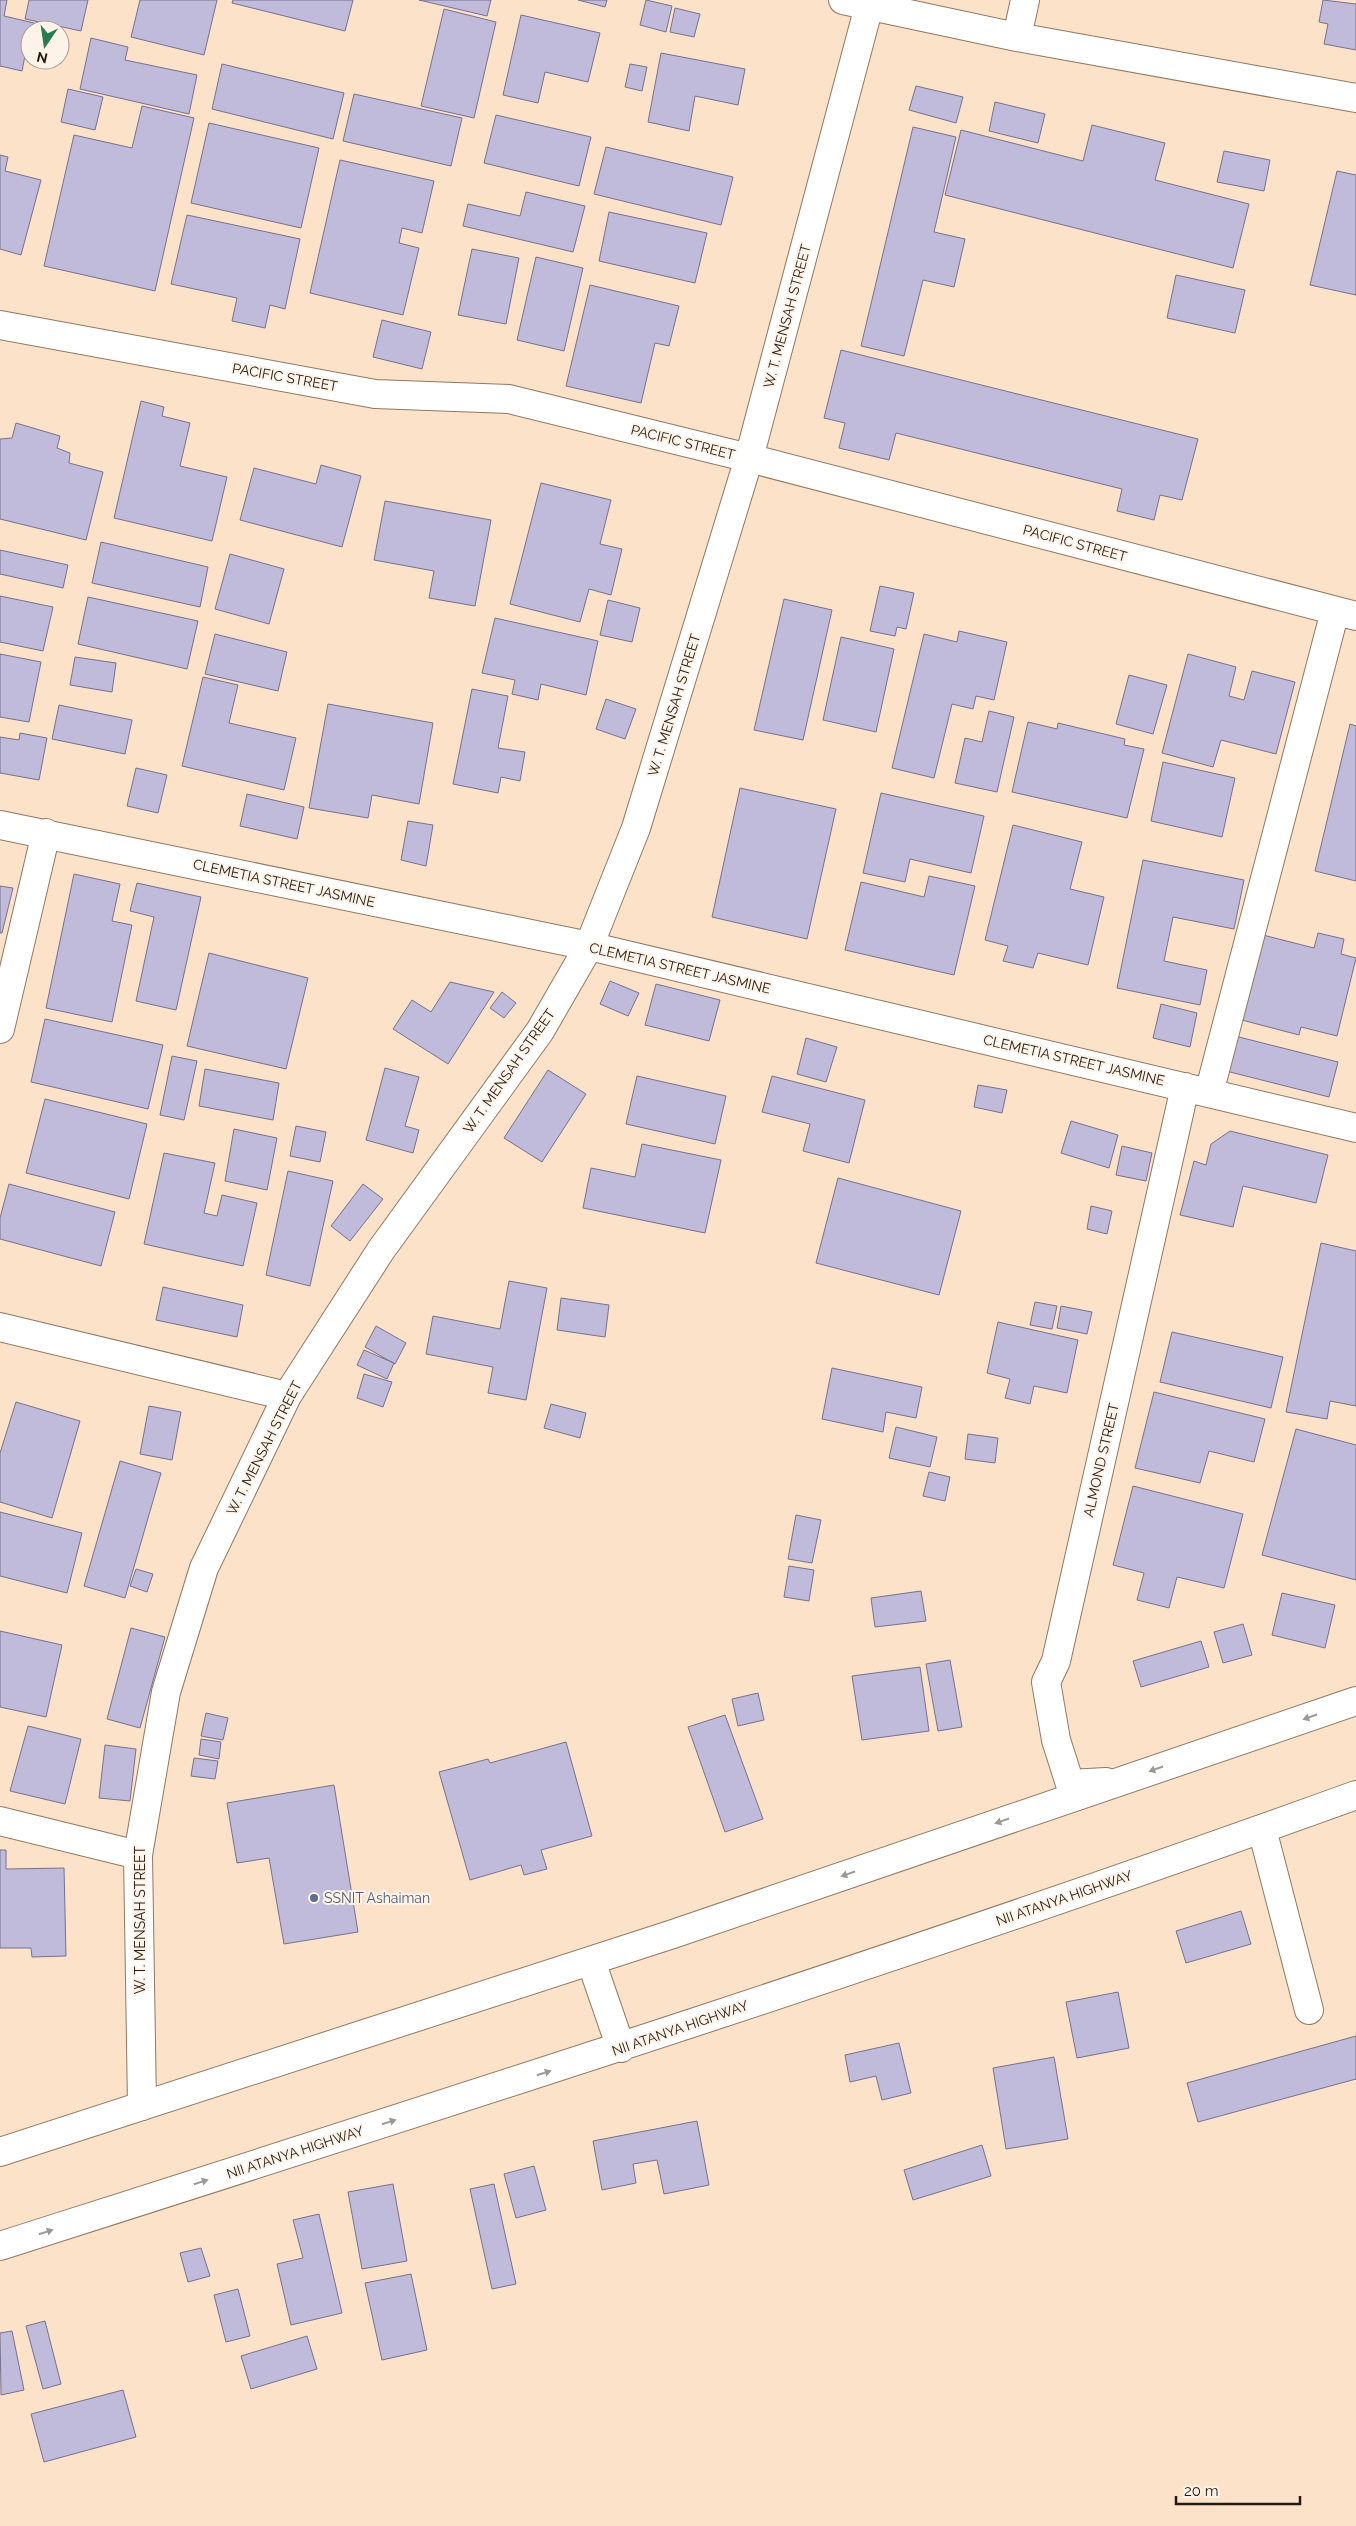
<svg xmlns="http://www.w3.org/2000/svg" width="1356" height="2526" viewBox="0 0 1356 2526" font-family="Raleway,sans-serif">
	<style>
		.building { fill: #c1bbdb; stroke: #76718e }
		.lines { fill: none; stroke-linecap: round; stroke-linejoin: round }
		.minor-casing { stroke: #907861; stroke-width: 30 }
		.major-casing { stroke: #907861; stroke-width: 30 }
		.minor { stroke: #fff; stroke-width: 28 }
		.major { stroke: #fff; stroke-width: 28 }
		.oneway { fill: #9c9894 }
		.service-dot { fill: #5c6f8a; stroke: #fef3e9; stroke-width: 2 }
		.labels { text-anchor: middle; stroke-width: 4; stroke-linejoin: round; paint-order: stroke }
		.street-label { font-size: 14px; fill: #241a11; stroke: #fef3e9 }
		.service-label { font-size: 14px; fill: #4e5e75; stroke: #fef3e9; text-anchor: start }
	</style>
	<rect width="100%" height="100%" fill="#fde2ca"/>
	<path class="building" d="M0 0H7L4 16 34 23 32 30H30L22 71 0 66Z
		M29 0H88L81 31 25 19Z
		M140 0H217L204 55 131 37Z
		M233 0H353L345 31 232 3Z
		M419 0H491L487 16Z
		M578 0H607L605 7Z
		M646 0 672 6 666 32 640 25Z
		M1323 0 1356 4V50L1324 44 1328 24 1319 22Z
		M675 8 700 14 694 37 670 32Z
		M444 9 496 22 474 118 421 106Z
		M521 15 600 33 588 82 545 72 538 103 503 95Z
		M91 38 128 47 125 60 197 75 189 114 80 89Z
		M661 53 745 69 738 105 695 96 689 131 648 122Z
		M222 64 344 93 333 139 212 109Z
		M630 64 647 67 642 91 625 87Z
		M916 86 963 97 956 123 909 110Z
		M68 89 103 97 95 130 61 122Z
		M354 94 462 118 451 166 343 141Z
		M995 102 1045 114 1038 143 989 131Z
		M142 106 194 118 155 291 44 266 74 135 132 148Z
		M496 115 591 137 579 186 484 163Z
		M209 123 319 148 301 228 191 203Z
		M1092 125 1165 143 1155 180 1249 204 1233 268 945 195 961 130 1083 161Z
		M913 127 956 137 934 232 965 239 954 287 923 280 904 356 861 346Z
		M606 147 733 177 721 225 594 194Z
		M1224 151 1270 160 1264 191 1217 182Z
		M0 155 8 157 5 171 41 180 21 255 0 249Z
		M340 160 434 181 422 233 402 228 399 243 419 248 403 315 310 293Z
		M1337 171 1356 175V295L1310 285Z
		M526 192 585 206 573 252 463 226 468 204 520 216Z
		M609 212 707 233 695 283 599 261Z
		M187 215 300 239 285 309 270 305 265 328 232 321 237 298 171 284Z
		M472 249 519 258 506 324 458 315Z
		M536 257 583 268 564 351 517 340Z
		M1176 275 1245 290 1235 333 1167 318Z
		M590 285 679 306 669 346 655 343 641 403 566 386Z
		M382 320 431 332 422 369 373 357Z
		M841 350 1198 439 1182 500 1160 495 1154 520 1117 511 1122 489 896 433 889 460 839 448 845 423 824 418Z
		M141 401 164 407 162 416 190 423 180 466 227 477 212 541 114 518Z
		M16 423 60 436 57 448 70 453 69 463 103 472 86 540 0 519V439L12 438Z
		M321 465 361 476 342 547 240 520 254 468 316 484Z
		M541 483 611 500 600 544 622 549 611 595 589 589 580 622 510 604Z
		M385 501 491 520 475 606 429 598 434 571 374 560Z
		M101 542 208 567 200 607 92 583Z
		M0 550 68 565 63 588 0 574Z
		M230 554 284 569 269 624 215 609Z
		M880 586 914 593 906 629 897 627 895 636 870 631Z
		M0 596 53 607 43 651 0 642Z
		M88 597 198 621 187 669 78 644Z
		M784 599 832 610 803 740 754 730Z
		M608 600 640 608 632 642 600 635Z
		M495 618 598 641 586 695 541 684 538 700 512 694 515 680 482 673Z
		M959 631 1007 642 994 700 976 696 973 709 952 704 934 778 892 768 924 634 957 642Z
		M215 634 287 652 278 691 205 674Z
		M841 637 894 649 876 732 823 720Z
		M0 654 41 662 29 722 0 717Z
		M1188 654 1236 667 1229 696 1244 700 1252 671 1295 682 1276 754 1221 740 1213 767 1162 753Z
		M75 657 116 663 112 692 70 685Z
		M1129 675 1167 685 1153 734 1116 724Z
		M203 677 238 685 229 723 296 738 284 790 182 766Z
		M472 689 508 696 498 748 525 752 520 781 501 777 498 793 453 784Z
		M606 699 636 709 625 739 596 729Z
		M328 704 433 723 419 804 372 795 368 818 309 808Z
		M59 705 132 720 125 754 52 739Z
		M989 711 1014 717 997 792 955 783 965 738 982 742Z
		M1028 722 1057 729 1058 723 1125 739 1124 745 1144 749 1127 818 1012 792Z
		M1350 724 1356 726V881L1315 871Z
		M20 733 47 738 39 780 0 773V737L19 740Z
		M1163 762 1235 778 1222 837 1151 821Z
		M136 768 167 775 158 813 127 806Z
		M740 788 836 809 807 939 712 917Z
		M881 793 984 816 971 873 910 859 905 882 863 873Z
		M247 794 304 807 297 839 240 826Z
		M408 821 433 825 426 866 401 860Z
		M1013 825 1082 842 1070 889 1104 897 1088 965 1038 953 1033 968 1003 961 1008 946 985 940Z
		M1143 860 1244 880 1234 929 1173 917 1164 961 1207 970 1200 1005 1117 988Z
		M74 874 120 884 112 921 132 925 112 1022 46 1008Z
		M929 876 975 886 954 975 845 950 861 882 924 897Z
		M137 883 201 897 176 1010 136 1001 154 917 130 911Z
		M0 886 13 888 2 933H0Z
		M1318 933 1344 939 1341 954 1356 958 1337 1036 1301 1027 1299 1035 1238 1019 1259 934 1314 948Z
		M209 953 308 978 286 1069 187 1046Z
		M610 981 639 993 628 1016 600 1004Z
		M450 982 494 992 448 1064 393 1029 412 1000 431 1012Z
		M656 984 720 1000 709 1041 645 1025Z
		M502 992 516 1003 504 1018 490 1008Z
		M1161 1004 1197 1013 1190 1047 1153 1038Z
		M45 1019 163 1045 148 1109 31 1082Z
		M1231 1035 1338 1062 1329 1097 1222 1070Z
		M806 1038 837 1047 826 1082 797 1074Z
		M172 1056 197 1061 184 1120 160 1115Z
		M385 1068 419 1077 405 1126 419 1130 413 1153 366 1140Z
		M205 1069 279 1083 273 1120 199 1106Z
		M548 1070 586 1094 542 1162 504 1138Z
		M637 1076 726 1096 715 1144 626 1124Z
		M772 1076 865 1100 849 1163 803 1151 810 1124 762 1112Z
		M978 1085 1007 1090 1002 1113 974 1107Z
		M45 1099 147 1124 129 1199 26 1173Z
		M1071 1121 1118 1135 1109 1168 1061 1153Z
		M296 1126 326 1132 320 1162 290 1156Z
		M234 1129 277 1138 267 1190 225 1181Z
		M1230 1131 1328 1155 1316 1203 1243 1186 1233 1227 1180 1215 1194 1161 1206 1165 1211 1144Z
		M642 1144 721 1160 705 1233 583 1208 591 1168 635 1177Z
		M1122 1146 1152 1153 1146 1181 1116 1175Z
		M164 1153 215 1163 204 1213 217 1216 222 1195 257 1203 243 1266 144 1244Z
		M288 1171 333 1181 310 1286 266 1275Z
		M838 1178 961 1211 939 1295 816 1263Z
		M9 1184 115 1212 101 1266 0 1239V1218Z
		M363 1184 383 1199 350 1241 331 1226Z
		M1091 1206 1112 1211 1107 1234 1087 1229Z
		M1321 1243 1356 1251V1406L1330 1401 1327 1419 1286 1412Z
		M509 1281 547 1288 526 1400 488 1393 493 1367 426 1354 433 1316 500 1329Z
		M163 1287 243 1305 237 1337 156 1320Z
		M561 1298 609 1305 605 1337 557 1330Z
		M1035 1302 1057 1306 1052 1329 1030 1325Z
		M1061 1306 1092 1312 1087 1334 1057 1328Z
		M998 1322 1078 1340 1067 1393 1034 1386 1030 1404 1005 1398 1010 1379 987 1373Z
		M376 1326 406 1343 395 1364 365 1347Z
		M1172 1332 1283 1357 1271 1408 1160 1382Z
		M364 1350 394 1363 387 1379 357 1365Z
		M832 1368 922 1387 916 1418 886 1412 883 1432 822 1419Z
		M364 1374 392 1382 383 1407 357 1398Z
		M1154 1392 1265 1419 1254 1462 1209 1451 1200 1483 1135 1468Z
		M16 1402 80 1421 52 1518 0 1502V1453Z
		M551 1404 586 1413 580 1438 544 1428Z
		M149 1406 181 1412 172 1460 140 1454Z
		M896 1427 937 1437 930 1467 889 1458Z
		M1296 1429 1356 1445V1580L1262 1555Z
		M968 1434 998 1438 995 1463 965 1459Z
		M120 1461 161 1473 125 1598 84 1586Z
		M929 1472 950 1477 945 1501 923 1496Z
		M1133 1486 1243 1514 1224 1588 1177 1577 1169 1608 1137 1600 1144 1573 1113 1565Z
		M0 1512 82 1533 67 1593 0 1576Z
		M796 1515 821 1520 812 1563 788 1559Z
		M789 1566 814 1570 809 1601 784 1597Z
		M136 1569 153 1574 147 1592 130 1586Z
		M921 1591 926 1621 875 1627 871 1598Z
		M1282 1593 1335 1605 1325 1648 1272 1635Z
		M1243 1624 1252 1655 1223 1663 1214 1632Z
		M131 1628 165 1637 140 1728 107 1719Z
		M0 1631 62 1645 46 1717 0 1707Z
		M1201 1641 1209 1667 1141 1687 1133 1661Z
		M950 1660 962 1727 938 1731 926 1664Z
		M920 1667 929 1731 862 1740 852 1676Z
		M758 1693 764 1720 738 1726 732 1699Z
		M206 1713 228 1718 223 1740 201 1736Z
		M725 1715 763 1819 725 1832 688 1727Z
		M28 1726 81 1739 65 1804 10 1791Z
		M201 1739 221 1742 219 1759 199 1755Z
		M566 1742 592 1836 541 1850 547 1869 524 1875 521 1865 470 1880 439 1772 488 1759 490 1763Z
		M105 1745 136 1749 130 1801 99 1798Z
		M194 1758 218 1761 215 1779 191 1776Z
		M334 1785 358 1932 284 1944 269 1858 237 1863 227 1803Z
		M0 1850H6V1869L64 1868 66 1956 32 1957 31 1948H0Z
		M1241 1911 1251 1944 1186 1963 1176 1931Z
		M1118 1992 1129 2048 1077 2058 1066 2002Z
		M1356 2036V2079L1198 2122 1187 2083Z
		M899 2043 911 2093 882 2100 876 2076 850 2082 845 2055Z
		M1054 2057 1068 2139 1006 2149 993 2068Z
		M697 2121 709 2185 664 2194 657 2160 633 2164 636 2183 602 2190 593 2141Z
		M982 2145 991 2176 913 2200 904 2170Z
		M534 2166 546 2210 516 2218 504 2174Z
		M393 2184 407 2261 362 2269 348 2192Z
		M494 2184 516 2284 492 2289 470 2189Z
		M319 2214 342 2313 291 2325 277 2264 303 2258 293 2220Z
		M201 2248 210 2276 188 2282 180 2253Z
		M411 2274 427 2350 382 2360 365 2283Z
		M238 2289 250 2336 226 2342 214 2295Z
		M45 2321 61 2384 43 2389 26 2326Z
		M12 2331 24 2390 1 2395 0 2333Z
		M307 2336 317 2369 251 2389 241 2356Z
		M123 2390 136 2437 44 2462 31 2414Z"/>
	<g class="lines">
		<g class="minor-casing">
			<path id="minor" d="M843 0 1017 37 1356 98
				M1017 37 1025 0
				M0 325 375 394 509 399 749 458 1356 616
				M0 825 589 946 1356 1128
				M0 1029 46 833
				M1209 1093 1335 611
				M0 1327 287 1396
				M1106 1782 1070 1784 1056 1740 1046 1682 1056 1661 1185 1087
				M0 1821 138 1855
				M1262 1829 1309 2010
				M142 2106 138 1855 166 1692 204 1568 287 1396 381 1250 540 1031 589 946 636 828 749 458 869 6"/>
		</g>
		<g class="major-casing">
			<path id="major" d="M591 1961 621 2048
				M0 2152 673 1934 1356 1701
				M0 2246C454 2101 908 1957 1356 1795"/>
		</g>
		<use href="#minor" class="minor"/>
		<use href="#major" class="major"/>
	</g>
	<defs><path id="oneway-solid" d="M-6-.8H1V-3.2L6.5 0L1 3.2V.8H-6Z" transform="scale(1.25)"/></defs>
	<g class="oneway">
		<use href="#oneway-solid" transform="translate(1310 1717) rotate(161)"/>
		<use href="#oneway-solid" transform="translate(1156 1769) rotate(161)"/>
		<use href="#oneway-solid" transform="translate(1002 1821) rotate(161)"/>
		<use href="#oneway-solid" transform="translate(848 1874) rotate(161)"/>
		<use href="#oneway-solid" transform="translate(544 2073) rotate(-18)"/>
		<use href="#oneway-solid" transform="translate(389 2122) rotate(-18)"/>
		<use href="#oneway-solid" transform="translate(201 2182) rotate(-18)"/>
		<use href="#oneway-solid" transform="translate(46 2232) rotate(-18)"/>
	</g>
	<circle class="service-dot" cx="314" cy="1898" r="5"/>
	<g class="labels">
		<g class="street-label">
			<text transform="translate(787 316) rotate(-75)" y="5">W. T. MENSAH STREET</text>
			<text transform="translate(285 377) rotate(10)" y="5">PACIFIC STREET</text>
			<text transform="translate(683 442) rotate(14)" y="5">PACIFIC STREET</text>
			<text transform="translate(1075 543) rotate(15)" y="5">PACIFIC STREET</text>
			<text transform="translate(674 705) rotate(-73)" y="5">W. T. MENSAH STREET</text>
			<text transform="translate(284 883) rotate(12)" y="5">CLEMETIA STREET JASMINE</text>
			<text transform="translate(680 968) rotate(13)" y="5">CLEMETIA STREET JASMINE</text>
			<text transform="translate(1074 1060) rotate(13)" y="5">CLEMETIA STREET JASMINE</text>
			<text transform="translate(509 1071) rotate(-55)" y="5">W. T. MENSAH STREET</text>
			<text transform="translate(264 1448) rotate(-63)" y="5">W. T. MENSAH STREET</text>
			<text transform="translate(1101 1460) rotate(-77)" y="5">ALMOND STREET</text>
			<text transform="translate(1064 1898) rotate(-19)" y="5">NII ATANYA HIGHWAY</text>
			<text transform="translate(140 1920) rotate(-90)" y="5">W. T. MENSAH STREET</text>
			<text transform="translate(680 2028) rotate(-19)" y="5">NII ATANYA HIGHWAY</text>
			<text transform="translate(295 2152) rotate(-18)" y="5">NII ATANYA HIGHWAY</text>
		</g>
		<g class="service-label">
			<text x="324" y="1903">SSNIT Ashaiman</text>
		</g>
	</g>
	<g transform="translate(45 45) rotate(193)"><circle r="24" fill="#fef3e9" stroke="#a79c93"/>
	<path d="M0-4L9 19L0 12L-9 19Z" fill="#287b4c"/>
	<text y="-8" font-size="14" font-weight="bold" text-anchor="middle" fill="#241a11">N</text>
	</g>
	<path d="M1176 2496v8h124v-8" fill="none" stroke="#241a11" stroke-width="2.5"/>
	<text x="1184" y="2496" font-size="15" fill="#241a11" stroke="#fef3e9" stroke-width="4" paint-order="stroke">20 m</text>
</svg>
